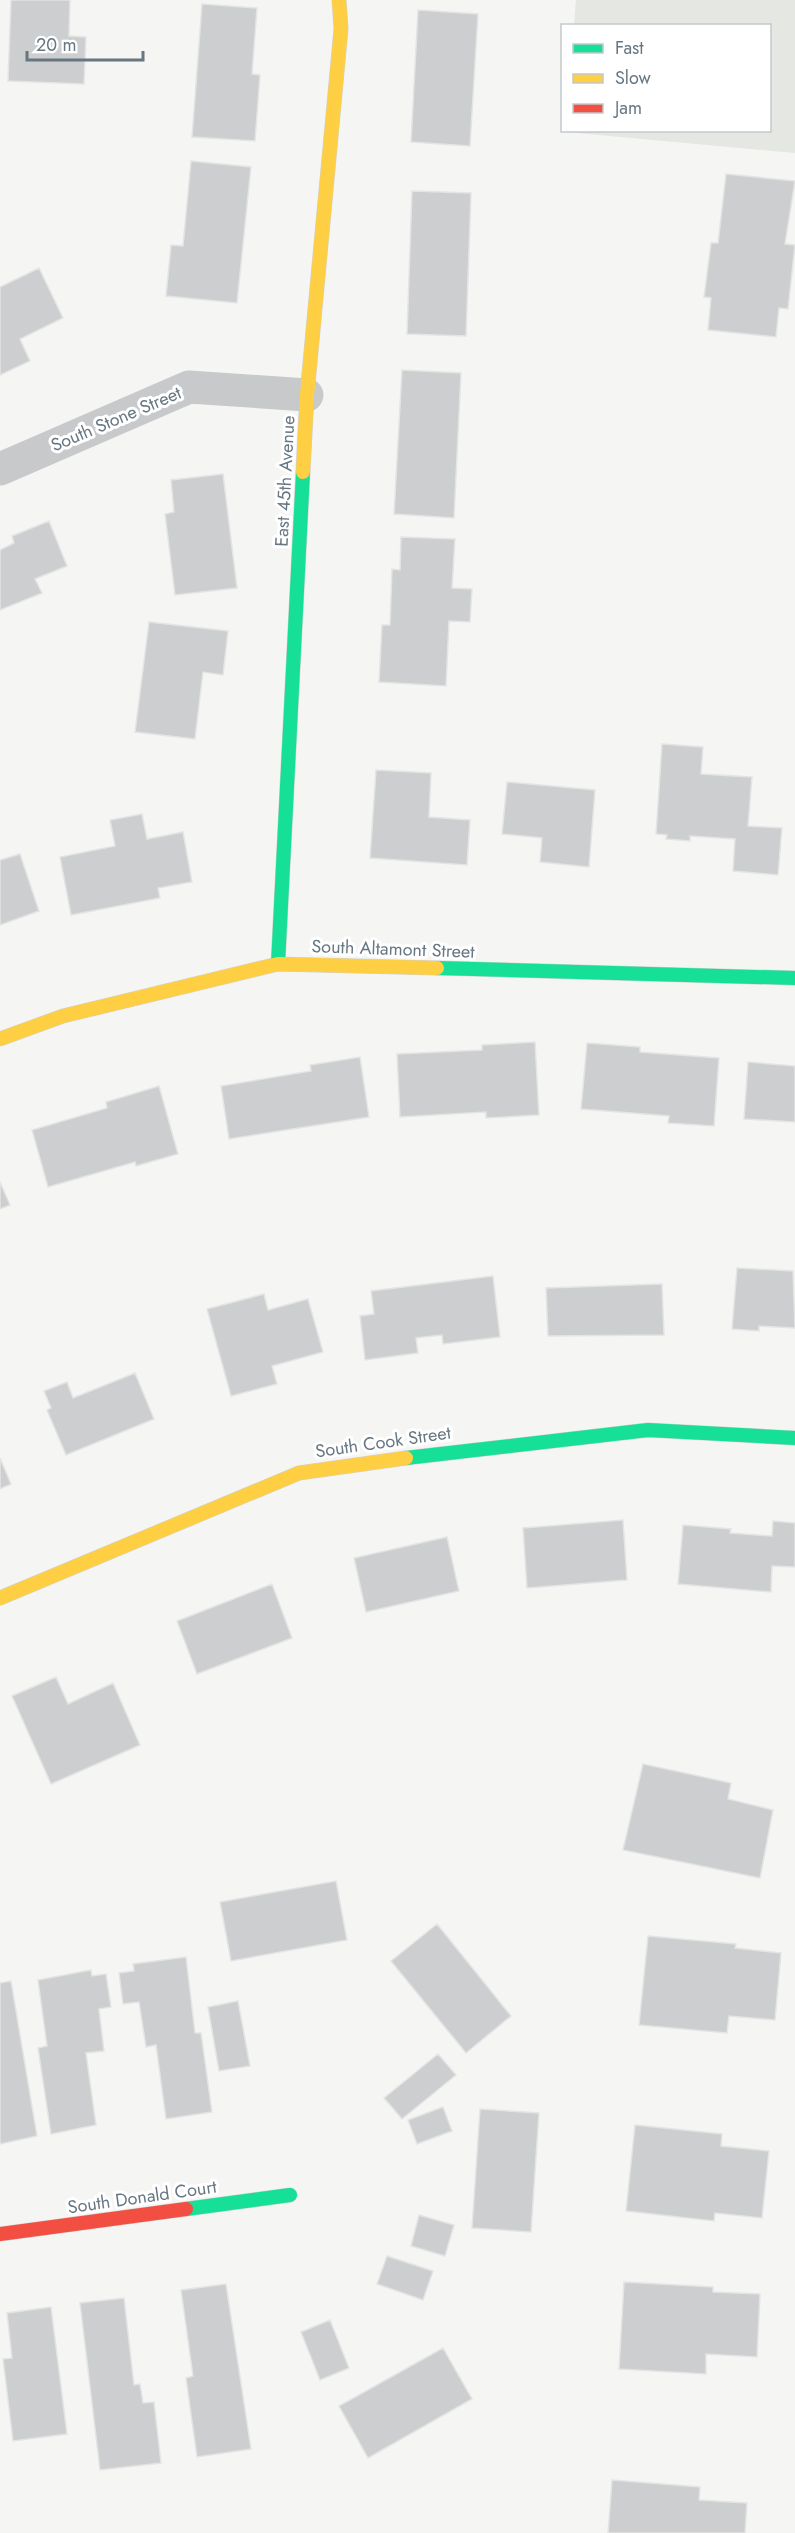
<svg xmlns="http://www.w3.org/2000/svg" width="795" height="2533" viewBox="0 0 795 2533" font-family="Jost,sans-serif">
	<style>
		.green { fill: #e4e7e2 }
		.building { fill: #cccecf; stroke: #e4e4e4; stroke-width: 1.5 }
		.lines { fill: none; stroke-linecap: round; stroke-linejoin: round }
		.fast-casing { stroke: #d1d2d2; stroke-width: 15 }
		.slow-casing { stroke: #d1d2d2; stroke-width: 15 }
		.jam-casing { stroke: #d1d2d2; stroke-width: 15 }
		.street { stroke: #c8c9ca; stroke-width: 33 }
		.fast { stroke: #16e098; stroke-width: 14 }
		.slow { stroke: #ffcf43; stroke-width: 14 }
		.jam { stroke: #f24e42; stroke-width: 14 }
		.labels { text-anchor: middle; stroke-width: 6; stroke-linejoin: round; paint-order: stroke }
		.street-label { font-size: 18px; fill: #677782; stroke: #fff }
	</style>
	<rect width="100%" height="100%" fill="#f5f5f4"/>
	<path class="green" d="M576 0H795V153L566 132 770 130V26L574 25Z"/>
	<path class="building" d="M11 0H70L69 36 86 37 84 84 8 81Z
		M202 4 257 8 252 74 260 75 255 141 192 137Z
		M418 10 478 14 470 146 411 142Z
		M191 161 251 167 237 303 166 296 171 245 183 246Z
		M726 174 795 181 785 244 795 245 788 309 779 308 776 337 708 330 711 298 704 297 711 243H718Z
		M412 191 471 193 466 336 407 334Z
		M39 268 63 318 20 339 30 361 0 375V287Z
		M402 370 461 373 454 518 394 514Z
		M223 474 237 588 175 595 165 514 174 512 171 480Z
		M49 521 67 566 35 579 42 593 0 610V550L14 543 12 536Z
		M401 537 455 539 452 588 472 589 470 622 449 621 446 686 379 682 382 625H390L392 569 400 570Z
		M149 622 228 631 223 675 203 672 195 739 135 732Z
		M662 744 703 747 701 774 752 777 748 826 782 828 778 875 733 871 735 839 690 836V841L666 839 667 835 656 834Z
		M376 770 431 773 429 817 470 820 467 865 370 858Z
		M507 782 595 790 589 867 540 862 542 838 502 834Z
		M142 814 147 839 183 832 192 882 158 888 160 898 71 915 60 857 115 846 110 820Z
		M20 854 39 911 0 925V860Z
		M535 1042 539 1115 486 1118V1112L400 1117 397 1054 482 1050V1045Z
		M587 1043 640 1047V1052L719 1058 714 1126 668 1123 669 1116 581 1109Z
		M360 1057 369 1117 229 1139 221 1086 311 1071 310 1065Z
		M748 1062 795 1066V1122L744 1119Z
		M159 1086 178 1154 136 1166 135 1162 48 1187 32 1130 107 1108 106 1102Z
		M0 1182 10 1205 0 1209Z
		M737 1268 793 1271 795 1328 759 1326V1331L732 1329Z
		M493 1276 500 1337 443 1344 442 1335 416 1338 418 1353 365 1360 360 1316 374 1314 371 1291Z
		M662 1284 664 1335 548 1336 546 1288Z
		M264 1294 268 1310 308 1299 323 1352 272 1366 277 1384 231 1396 207 1309Z
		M135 1373 154 1419 66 1455 47 1410 51 1408 44 1391 67 1382 73 1398Z
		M0 1458 11 1484 0 1489Z
		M623 1520 627 1580 527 1588 523 1528Z
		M773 1521 795 1523V1567L772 1566 771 1592 678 1584 683 1525 731 1529 730 1533 772 1536Z
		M447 1537 459 1591 366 1612 354 1558Z
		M272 1584 292 1638 197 1674 177 1621Z
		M56 1677 68 1704 113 1683 140 1745 51 1784 12 1696Z
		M643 1764 731 1783 728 1799 773 1810 760 1878 623 1850Z
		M336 1881 347 1940 231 1961 220 1902Z
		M437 1924 511 2016 466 2053 391 1961Z
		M648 1936 736 1944 735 1948 781 1953 775 2020 729 2016 727 2033 639 2025Z
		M186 1957 195 2033H201L212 2112 166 2119 156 2045 146 2047 139 2002 123 2004 119 1973 134 1971 133 1964Z
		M91 1970 92 1976 106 1974 111 2007 99 2009 104 2051 86 2053 96 2125 51 2134 38 2048 47 2046 38 1980Z
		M11 1981 37 2136 0 2144V1983Z
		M238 2001 250 2066 219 2071 208 2007Z
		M438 2054 456 2075 402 2119 384 2098Z
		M443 2107 452 2131 417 2144 408 2120Z
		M480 2109 539 2113 531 2232 472 2228Z
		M635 2125 722 2134 721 2146 769 2151 762 2218 715 2213 714 2221 626 2211Z
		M419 2215 454 2225 445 2256 411 2246Z
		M387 2256 433 2271 423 2300 377 2284Z
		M624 2282 713 2287V2292L760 2294 757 2357 706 2354V2374L619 2369Z
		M226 2284 251 2449 197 2457 186 2378 193 2376 181 2290Z
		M124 2298 134 2385 140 2384 143 2403 154 2402 161 2463 100 2470 80 2303Z
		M51 2307 67 2434 13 2441 3 2359 12 2358 7 2313Z
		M330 2320 349 2368 320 2380 301 2332Z
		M443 2348 472 2399 368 2458 339 2406Z
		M612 2480 700 2487 699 2500 747 2503 745 2533H608Z"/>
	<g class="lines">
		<g class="fast-casing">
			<path id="fast" d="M278 964 303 472
				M437 968 795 978
				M406 1458 648 1430 795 1438
				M186 2209 290 2195"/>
		</g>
		<g class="slow-casing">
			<path id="slow" d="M303 472 307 395 341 29 339 0
				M0 1039 63 1016 278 964 437 968
				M0 1598 299 1473 406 1458"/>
		</g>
		<g class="jam-casing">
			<path id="jam" d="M0 2234 186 2209"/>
		</g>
		<path class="street" d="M0 469 189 387 307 395"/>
		<use href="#fast" class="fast"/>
		<use href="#slow" class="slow"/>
		<use href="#jam" class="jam"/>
	</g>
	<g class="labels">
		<g class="street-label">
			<text transform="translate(116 419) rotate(-23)" y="6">South Stone Street</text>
			<text transform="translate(285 481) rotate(-87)" y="6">East 45th Avenue</text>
			<text transform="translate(393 949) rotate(2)" y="6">South Altamont Street</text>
			<text transform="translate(383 1442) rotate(-8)" y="6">South Cook Street</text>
			<text transform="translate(142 2197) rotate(-8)" y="6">South Donald Court</text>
		</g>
	</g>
	<rect x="561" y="24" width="210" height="108" fill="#ffffff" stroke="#c2c9cd" stroke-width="1.5"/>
	<rect x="573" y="44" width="30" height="9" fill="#16e098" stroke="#c2c9cd" stroke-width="1.5"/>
	<text x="615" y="54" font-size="18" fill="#677782">Fast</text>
	<rect x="573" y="74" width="30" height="9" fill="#ffcf43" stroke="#c2c9cd" stroke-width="1.5"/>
	<text x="615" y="84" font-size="18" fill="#677782">Slow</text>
	<rect x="573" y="104" width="30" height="9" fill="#f24e42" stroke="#c2c9cd" stroke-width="1.5"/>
	<text x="615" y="114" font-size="18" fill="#677782">Jam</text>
	<path d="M27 51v9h116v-9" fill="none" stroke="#677782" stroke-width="3"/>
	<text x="36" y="51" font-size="18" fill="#677782" stroke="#ffffff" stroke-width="4.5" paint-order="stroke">20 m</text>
</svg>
